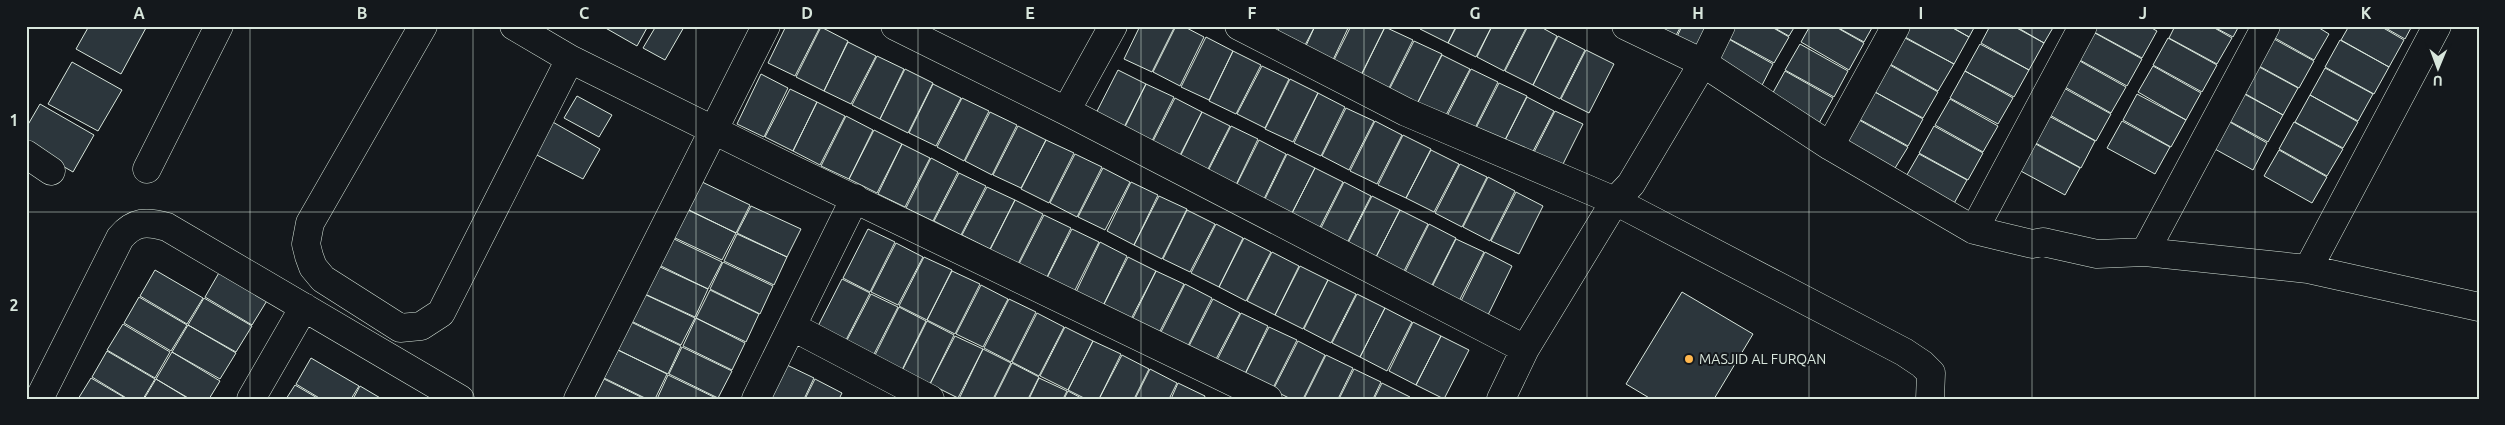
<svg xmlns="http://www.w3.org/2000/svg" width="2505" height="425" viewBox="0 0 2505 425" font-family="Ubuntu,sans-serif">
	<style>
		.building { fill: #2c363c; stroke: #d8e6dc }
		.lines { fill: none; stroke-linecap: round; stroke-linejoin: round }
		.minor-casing { stroke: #d8e6dc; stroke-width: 29 }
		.minor { stroke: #14181c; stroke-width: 28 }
		.grid { fill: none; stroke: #d8e6dc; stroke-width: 1; stroke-opacity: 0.55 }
		.poi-dot { fill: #ffb74d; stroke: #14181c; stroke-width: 2 }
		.labels { text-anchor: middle; stroke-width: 4; stroke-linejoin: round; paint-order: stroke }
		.poi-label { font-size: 14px; fill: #d8e6dc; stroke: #14181c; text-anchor: start }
		.neatline { fill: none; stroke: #d8e6dc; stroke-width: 2 }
		.grid-label { font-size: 16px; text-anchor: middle; font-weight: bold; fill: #d8e6dc }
	</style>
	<rect width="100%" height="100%" fill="#14181c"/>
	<path class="building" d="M89 26H147L121 74 76 49Z
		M602 26H648L637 46Z
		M656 26 684 27 665 60 643 48Z
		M786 26 820 27 795 76 768 63Z
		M1140 26H1175L1152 72 1124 59Z
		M1176 26H1183L1204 37 1180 86 1153 72Z
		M1280 26H1315L1304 47 1276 34Z
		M1315 26H1349L1332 62 1305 48Z
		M1351 26 1385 27 1361 75 1333 62Z
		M1421 26H1456L1448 43 1420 29Z
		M1457 26H1492L1476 57 1448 43Z
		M1492 26H1527L1504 71 1477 57Z
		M1528 26H1539L1557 36 1533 85 1505 71Z
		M1647 26H1681L1673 41Z
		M1682 26H1716L1702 55 1675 41Z
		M1732 26H1770L1789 37 1774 63 1726 37Z
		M1771 26H1795L1789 36Z
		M1810 26H1834L1864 43 1849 70 1801 42Z
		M1835 26H1873L1864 42Z
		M1911 26H1949L1969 37 1954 64 1905 37Z
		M1950 26H1975L1969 37Z
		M1990 26H2013L2044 43 2029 70 1981 43Z
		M2015 26H2054L2044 43Z
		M2097 26H2148L2157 31 2142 58 2094 32Z
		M2175 26H2211L2232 38 2217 64 2169 38Z
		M2212 26H2239L2233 37Z
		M2270 26H2316L2329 34 2314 60 2266 33Z
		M2349 26H2380L2404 40 2389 67 2341 40Z
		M2382 26H2412L2405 39Z
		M821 27 848 41 824 91 796 77Z
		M1385 27 1413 40 1388 90 1361 76Z
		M2093 32 2142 59 2127 86 2078 59Z
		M2265 34 2314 61 2299 88 2250 61Z
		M1558 36 1585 50 1560 99 1533 85Z
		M1206 37 1233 51 1209 100 1181 87Z
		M1725 37 1773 64 1759 91 1710 64Z
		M1905 38 1954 64 1938 91 1890 64Z
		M2168 38 2217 65 2202 92 2153 65Z
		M2340 40 2389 67 2374 94 2325 67Z
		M1414 41 1442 54 1417 104 1389 90Z
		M848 42 876 56 851 104 824 91Z
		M1800 44 1848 71 1834 97 1785 70Z
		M1980 44 2029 70 2014 97 1965 71Z
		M1586 50 1614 64 1589 113 1561 99Z
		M1233 51 1261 65 1236 114 1209 101Z
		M1442 55 1470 69 1445 117 1417 104Z
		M877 56 904 69 880 119 852 105Z
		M2078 60 2126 87 2111 113 2063 86Z
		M72 62 122 90 98 131 48 104Z
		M2250 62 2298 88 2283 115 2235 88Z
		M1890 65 1938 92 1923 118 1875 92Z
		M1262 66 1289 79 1265 128 1237 114Z
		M2153 66 2201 93 2186 120 2138 92Z
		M2325 68 2373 94 2358 121 2310 95Z
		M905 69 933 83 908 133 880 119Z
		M1471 69 1498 82 1473 132 1446 118Z
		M1118 70 1146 84 1121 133 1093 119Z
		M1785 71 1833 98 1818 125 1770 98Z
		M1965 71 2013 98 1998 124 1950 98Z
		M761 74 788 88 764 137 737 124Z
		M1290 79 1318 93 1293 142 1265 129Z
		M1499 83 1527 96 1502 146 1474 132Z
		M933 84 961 98 936 146 909 133Z
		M1146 84 1174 97 1149 147 1122 133Z
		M2062 87 2111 114 2096 141 2048 114Z
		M790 89 817 102 793 151 765 137Z
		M2235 89 2283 115 2268 142 2220 116Z
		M1875 92 1923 119 1908 146 1859 119Z
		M1318 93 1345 107 1321 156 1294 143Z
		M2137 94 2186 120 2171 147 2123 120Z
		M2310 95 2358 122 2343 148 2295 122Z
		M577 96 612 115 599 137 564 118Z
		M1527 97 1554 111 1529 159 1502 146Z
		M962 98 989 111 964 161 937 147Z
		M1175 98 1202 112 1177 161 1150 147Z
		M1950 99 1998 126 1983 152 1935 125Z
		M817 102 845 116 820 165 793 151Z
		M40 104 94 135 73 172 26 145V128Z
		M1346 108 1374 121 1349 170 1322 156Z
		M1555 111 1583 124 1558 174 1530 160Z
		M990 112 1017 125 992 175 965 161Z
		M1202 112 1230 126 1205 175 1178 161Z
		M2047 115 2095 141 2081 168 2032 141Z
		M846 116 873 130 849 179 821 166Z
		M2219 116 2267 143 2253 170 2204 143Z
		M1859 120 1908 147 1892 173 1844 147Z
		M551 121 600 149 583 179 533 153Z
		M1375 121 1402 135 1377 184 1350 171Z
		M2122 121 2170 147 2155 174 2107 148Z
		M2294 122 2343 149 2327 176 2279 149Z
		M1018 126 1046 140 1021 188 993 175Z
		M1231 126 1258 139 1234 189 1206 175Z
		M1934 126 1983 153 1968 180 1919 153Z
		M874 130 902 144 877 193 849 179Z
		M1403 135 1431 149 1406 198 1378 185Z
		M1046 140 1074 153 1049 203 1021 189Z
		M1259 140 1286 154 1262 203 1234 190Z
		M2032 142 2080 168 2065 195 2017 169Z
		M902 144 930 158 905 207 878 194Z
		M1431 150 1459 164 1434 212 1406 198Z
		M2279 150 2327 177 2312 203 2264 176Z
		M1075 154 1102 167 1077 217 1050 203Z
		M1287 154 1315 168 1290 217 1263 203Z
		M1919 154 1967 180 1952 207 1904 180Z
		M931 158 958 172 933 221 906 208Z
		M1460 164 1487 177 1462 227 1435 213Z
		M1103 168 1130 182 1105 230 1078 217Z
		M1315 168 1343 182 1318 231 1290 217Z
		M959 173 986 186 961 235 934 221Z
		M1488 177 1515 191 1490 241 1463 227Z
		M700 181 750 205 736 233 687 209Z
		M1131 182 1158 195 1134 245 1107 231Z
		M1344 182 1371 196 1346 245 1319 232Z
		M987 187 1015 200 990 249 962 235Z
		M1516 192 1543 206 1519 254 1491 241Z
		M1159 196 1187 209 1162 259 1134 245Z
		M1372 196 1400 210 1375 259 1347 245Z
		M1015 200 1043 214 1018 264 990 250Z
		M751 206 801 229 787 257 737 233Z
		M686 209 736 233 722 260 673 237Z
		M1187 210 1215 224 1190 272 1163 259Z
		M1400 210 1428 224 1403 273 1375 259Z
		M1044 215 1071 228 1047 277 1019 264Z
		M1216 224 1243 238 1219 287 1191 273Z
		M1429 224 1456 238 1431 287 1404 274Z
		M868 229 895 242 870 292 843 278Z
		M1072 229 1099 242 1074 292 1047 278Z
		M737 234 787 257 774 285 724 261Z
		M672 238 722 262 708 289 659 265Z
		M1244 238 1271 252 1246 301 1219 287Z
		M1456 239 1484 252 1459 301 1432 287Z
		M1100 242 1127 256 1103 306 1076 292Z
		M896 243 923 257 898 305 871 292Z
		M1272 252 1299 266 1275 315 1247 301Z
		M1485 252 1512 266 1488 315 1461 301Z
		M924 257 952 270 927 320 899 306Z
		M1128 257 1156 271 1131 319 1103 306Z
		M723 262 773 286 760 314 710 289Z
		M658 266 708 289 695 317 645 294Z
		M1300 266 1328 280 1303 329 1275 315Z
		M155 270 203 298 187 324 140 296Z
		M220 271 268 299 252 325 205 297Z
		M952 271 980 284 955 334 927 320Z
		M1156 271 1184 284 1159 333 1132 320Z
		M842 279 870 293 845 342 817 328Z
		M1328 280 1356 294 1331 343 1304 329Z
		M1185 284 1212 298 1187 348 1160 334Z
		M981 285 1008 299 983 347 956 334Z
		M710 290 759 314 746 342 696 318Z
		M1682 292 1753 334 1714 399H1651L1626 384Z
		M644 294 695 318 681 345 631 321Z
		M871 294 898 307 873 356 846 342Z
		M1357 294 1385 308 1360 357 1332 343Z
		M139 297 187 325 171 351 124 323Z
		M204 298 252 326 236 352 188 325Z
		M1009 299 1036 312 1011 362 984 348Z
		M1213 299 1240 313 1215 361 1188 348Z
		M899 307 926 321 902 370 874 357Z
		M1385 308 1412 322 1387 371 1360 357Z
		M1037 313 1064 327 1039 376 1012 362Z
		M1241 313 1268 326 1244 376 1216 362Z
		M696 318 745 343 732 370 683 346Z
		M927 321 954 335 930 384 902 371Z
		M631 322 681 346 668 374 618 350Z
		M1413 322 1441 336 1416 385 1389 371Z
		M123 324 170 352 155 378 107 350Z
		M188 325 236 353 220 379 172 352Z
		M1065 327 1093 341 1068 390 1040 376Z
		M1269 327 1297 340 1272 390 1244 376Z
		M955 336 983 349 958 398 930 384Z
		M1441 336 1469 350 1444 399 1416 385Z
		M1093 341 1121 354 1099 399H1086L1068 390Z
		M1298 341 1325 355 1303 399H1291L1273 390Z
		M682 347 732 371 718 398 669 374Z
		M983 349 1011 363 993 399H959Z
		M618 350 667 374 655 399H647L604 378Z
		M107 351 155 379 143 399H128L92 377Z
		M172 352 220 381 209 399H190L156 379Z
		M1122 355 1149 369 1134 399H1099Z
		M1326 355 1353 368 1338 399H1304Z
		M311 358 359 386 351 399H321L296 384Z
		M1012 363 1039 377 1028 399H994Z
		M787 365 814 378 804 399H770Z
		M1150 369 1177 383 1169 399H1135Z
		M1354 369 1381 382 1373 399H1339Z
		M668 375 718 399H657Z
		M91 378 127 399H78Z
		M1039 378 1067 391 1063 399H1029Z
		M156 379 189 399H144Z
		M604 379 645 399H594Z
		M815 379 842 393 839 399H805Z
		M1178 383 1205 396 1204 399H1171Z
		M1382 383 1410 397 1409 399H1374Z
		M295 385 319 399H286Z
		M360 386 382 399H353Z
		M1068 391 1083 399H1064Z"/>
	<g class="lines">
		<g class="minor-casing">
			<path id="minor" d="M423 26 310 223 306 244 309 256 313 267 323 279 400 328 421 326 441 313 570 59
				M514 26 570 59 784 165 1268 399
				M895 26 1066 111 1525 349
				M1239 26 1406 112 1615 201 1904 352 1922 364 1931 373 1930 399
				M1626 26 1703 63 1830 146 1974 230 2083 26
				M1066 111 1113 26
				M1830 146 1896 26
				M26 154 51 171
				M147 169 219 26
				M1974 230 2032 244 2043 242 2097 254 2145 252 2308 269 2479 307
				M2145 252 2266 26
				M2308 269 2437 26
				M793 327 930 399
				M39 399 120 238C134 221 147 221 167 227L460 399
				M251 399 304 307
				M578 399 766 26
				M756 399 855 198
				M1501 399 1525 349 1615 201 1631 184 1703 63 1721 26"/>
		</g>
		<use href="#minor" class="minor"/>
	</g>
	<path class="grid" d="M250 26V399M473 26V399M696 26V399M918 26V399M1141 26V399M1364 26V399M1587 26V399M1809 26V399M2032 26V399M2255 26V399M26 212H2479"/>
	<circle class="poi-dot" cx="1689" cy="359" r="5"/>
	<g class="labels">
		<g class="poi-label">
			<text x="1699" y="364">MASJID AL FURQAN</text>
		</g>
	</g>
	<rect width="2505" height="425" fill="none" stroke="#14181c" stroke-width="55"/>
	<g transform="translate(2438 68) rotate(181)" stroke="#14181c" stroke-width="4" paint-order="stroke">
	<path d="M0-4L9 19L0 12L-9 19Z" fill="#d8e6dc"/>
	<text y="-8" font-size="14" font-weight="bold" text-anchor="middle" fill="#d8e6dc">U</text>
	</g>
	<rect x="28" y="28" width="2450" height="370" class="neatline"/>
	<g class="grid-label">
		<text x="139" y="19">A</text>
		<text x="362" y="19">B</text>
		<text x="584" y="19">C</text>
		<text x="807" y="19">D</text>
		<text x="1030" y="19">E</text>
		<text x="1252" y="19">F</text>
		<text x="1475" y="19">G</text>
		<text x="1698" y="19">H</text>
		<text x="1921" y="19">I</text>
		<text x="2143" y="19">J</text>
		<text x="2366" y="19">K</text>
		<text x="14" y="126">1</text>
		<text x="14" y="311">2</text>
	</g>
</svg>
